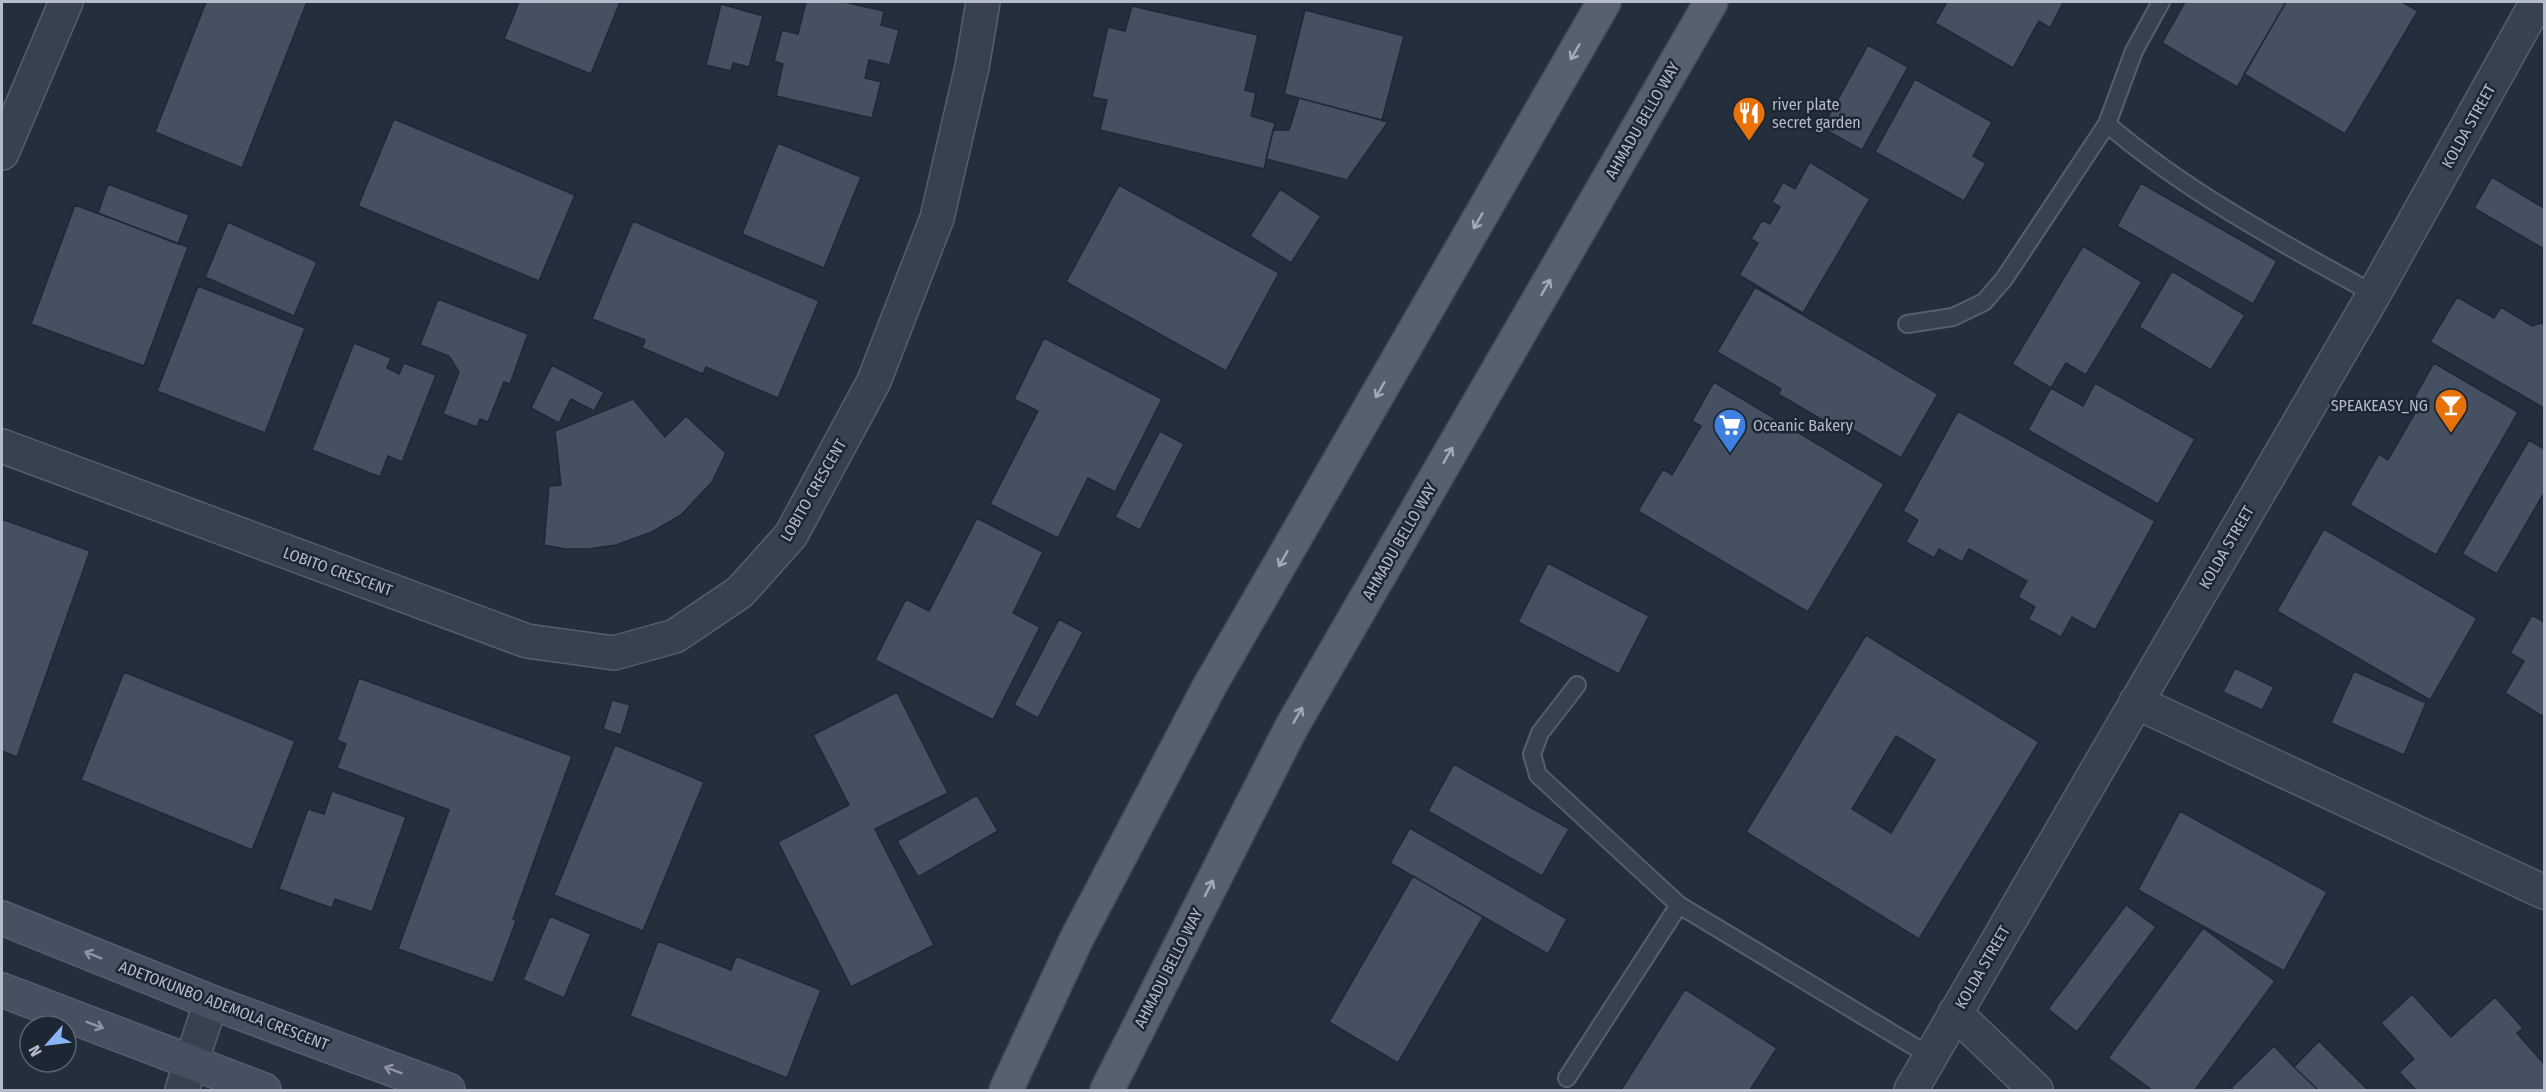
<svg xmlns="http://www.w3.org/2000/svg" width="2546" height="1092" viewBox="0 0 2546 1092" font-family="'Fira Sans Condensed',sans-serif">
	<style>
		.building { fill: #455162; stroke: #1f2835; stroke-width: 1.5; fill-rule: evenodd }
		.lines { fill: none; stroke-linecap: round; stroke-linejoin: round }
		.service-casing { stroke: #565f6c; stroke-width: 20 }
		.minor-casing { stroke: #565f6c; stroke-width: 36 }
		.secondary-casing { stroke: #565f6c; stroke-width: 36 }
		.primary-casing { stroke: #414a57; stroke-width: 36 }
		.service { stroke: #38414e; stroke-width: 16 }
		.minor { stroke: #38414e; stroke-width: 33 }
		.secondary { stroke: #465061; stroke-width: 33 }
		.primary { stroke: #56606e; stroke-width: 33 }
		.oneway { stroke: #a1aab7 }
		.oneway2 { stroke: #8e96a5 }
		.labels { text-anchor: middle; stroke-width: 5; stroke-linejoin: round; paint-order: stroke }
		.poi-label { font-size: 16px; fill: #b4bcc9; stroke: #1d2633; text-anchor: start }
		.street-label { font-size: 16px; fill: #b4bcc9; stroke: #1d2633 }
	</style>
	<rect width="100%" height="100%" fill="#242f3e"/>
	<path class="building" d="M206 2H307L242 168 155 132Z
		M519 2H620L591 74 504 39Z
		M806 2H844L884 11 881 25 899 30 890 65 869 60 865 78 881 82 872 118 776 96 783 64 774 61 782 30 798 34Z
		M1947 2H2060L2063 3 2050 28 2039 21 2013 68 1935 23Z
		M2185 2H2286L2237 87 2162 43Z
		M2286 2H2402L2418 11 2345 134 2244 74Z
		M721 4 763 16 749 67 733 63 731 71 706 65Z
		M1132 6 1258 35 1245 90 1256 93 1251 116 1275 123 1264 169 1100 130 1107 100 1092 97 1108 27 1125 31Z
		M1305 10 1404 36 1382 120 1284 94Z
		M1868 45 1908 67 1862 150 1822 128Z
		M1915 79 1992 122 1973 156 1986 163 1964 201 1875 152Z
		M1299 98 1388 122 1347 180 1266 159 1273 130H1289Z
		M394 119 575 195 539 281 358 206Z
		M778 143 861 177 824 268 742 234Z
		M1810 162 1870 199 1803 313 1739 275 1758 243 1751 239 1762 220 1770 224 1780 207 1772 202 1783 182 1795 189Z
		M2492 177 2544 208V249L2474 208Z
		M2141 183 2277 261 2253 304 2117 226Z
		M108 184 189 215 178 244 98 213Z
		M1119 185 1279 273 1226 371 1066 282Z
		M1280 189 1321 216 1291 263 1250 236Z
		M75 205 188 247 144 366 31 324Z
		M633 221 819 301 778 398 706 367 703 374 642 348 645 340 592 319Z
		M228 222 317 262 294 316 205 277Z
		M2083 246 2142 282 2086 375 2066 363 2051 388 2012 364Z
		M2172 271 2245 315 2211 370 2139 327Z
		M198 286 305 328 265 433 157 391Z
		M1755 287 1938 394 1901 458 1840 422 1836 428 1778 394 1781 389 1717 352Z
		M2457 297 2494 318 2501 307 2532 326 2544 322V408L2430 342Z
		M438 299 528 334 510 384 504 382 488 422 480 419 477 427 443 414 459 372 449 356 420 345Z
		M1044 338 1162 399 1115 492 1088 478 1058 538 990 504 1038 411 1014 399Z
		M354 343 391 358 387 368 399 374 404 363 436 375 402 462 388 456 380 477 312 450Z
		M2434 363 2518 412 2436 555 2350 505 2379 454 2388 460 2416 411 2409 407Z
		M552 365 604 392 594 411 571 399 559 423 531 408Z
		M1714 382 1884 484 1808 612 1638 511 1663 469 1672 475 1701 426 1692 421Z
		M2095 383 2195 439 2158 504 2028 430 2051 388 2083 406Z
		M633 399 665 437 686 416 726 453 712 482 681 515 652 532 616 545 588 549H566L544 545 549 486 561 485 555 431Z
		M1958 411 2155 521 2095 630 2072 617 2061 637 2028 619 2035 607 2018 597 2027 581 1969 549 1962 562 1939 549 1934 558 1906 542 1918 520 1903 511Z
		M1160 431 1184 444 1140 530 1115 517Z
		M2529 440 2544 449V493L2497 574 2462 554Z
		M977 518 1043 552 1013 613 1040 627 993 720 875 660 906 599 929 611Z
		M2 519 90 551 17 757 2 751Z
		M2324 529 2477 618 2430 700 2277 611Z
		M1548 563 1649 616 1619 674 1518 622Z
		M2532 615 2544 622V717L2505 693 2524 661 2510 653Z
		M1059 619 1083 632 1038 718 1014 705Z
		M1866 635 2039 742 1919 939 1746 832ZM1896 736 1935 760 1891 833 1852 809Z
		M2235 668 2274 687 2262 710 2223 692Z
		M2354 671 2426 703 2404 755 2331 723Z
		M124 672 295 741 252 850 81 780Z
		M359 678 572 756 513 919 516 921 493 983 398 949 449 810 337 768 346 744 337 740Z
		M897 692 948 793 875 829 934 945 851 987 778 842 849 805 813 735Z
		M612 700 630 705 621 735 603 729Z
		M615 745 704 782 643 931 554 895Z
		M1454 764 1569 829 1542 876 1428 811Z
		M332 791 406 817 372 912 335 899 332 908 279 889 308 809 324 814Z
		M977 795 998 831 918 877 897 841Z
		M2180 811 2327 892 2284 971 2138 890Z
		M1410 828 1567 919 1548 954 1390 863Z
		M1413 876 1483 917 1398 1063 1329 1022Z
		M2126 905 2156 927 2077 1032 2048 1009Z
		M550 916 591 934 564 998 523 980Z
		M2203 928 2275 981 2195 1090H2152L2108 1058Z
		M658 941 731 970 736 956 821 990 787 1078 630 1016Z
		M1685 989 1777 1048 1750 1090H1621Z
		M2412 994 2451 1037 2495 997 2523 1028 2517 1033 2544 1064V1090H2416L2399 1072 2414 1059 2381 1023Z
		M2319 1041 2368 1090H2318L2294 1067Z
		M2274 1046 2294 1067 2318 1090H2234L2231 1088Z"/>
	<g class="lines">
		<g class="service-casing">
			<path id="service" d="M2107 124 2134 51 2161 2
				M1907 324 1953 317 1984 302 2004 279 2107 124C2188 193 2282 243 2374 294
				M1577 685 1540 733 1532 754 1538 775 1679 905
				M1567 1078 1679 905 1930 1056"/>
		</g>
		<g class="minor-casing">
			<path id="minor" d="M2 153 66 2
				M2 446 527 641 614 653 675 636 740 592 791 535 874 381 937 218 972 67 983 2
				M2136 702 2544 892
				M1955 1013 2036 1090
				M182 1090 211 1002
				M1911 1090 2374 294 2537 2"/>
		</g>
		<g class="secondary-casing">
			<path id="secondary" d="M2 918 211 1002 448 1090
				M2 990 264 1090"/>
		</g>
		<g class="primary-casing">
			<path id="primary" d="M1006 1090 1077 938 1209 687 1604 2
				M1107 1090 1291 728 1711 2"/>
		</g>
		<use href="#service" class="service"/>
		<use href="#minor" class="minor"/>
		<use href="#secondary" class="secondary"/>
		<use href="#primary" class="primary"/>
	</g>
	<defs><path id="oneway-shaft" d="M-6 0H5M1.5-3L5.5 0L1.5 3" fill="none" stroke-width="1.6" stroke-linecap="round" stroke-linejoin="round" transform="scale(1.5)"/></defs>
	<g class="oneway">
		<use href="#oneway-shaft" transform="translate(1575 52) rotate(120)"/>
		<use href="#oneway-shaft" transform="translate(1478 221) rotate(120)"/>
		<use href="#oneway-shaft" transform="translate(1546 287) rotate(-60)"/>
		<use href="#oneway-shaft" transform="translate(1380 390) rotate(120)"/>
		<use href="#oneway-shaft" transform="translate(1448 455) rotate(-60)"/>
		<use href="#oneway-shaft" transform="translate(1283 559) rotate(120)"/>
		<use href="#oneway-shaft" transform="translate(1298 715) rotate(-60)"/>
		<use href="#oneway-shaft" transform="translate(1209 888) rotate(-63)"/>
	</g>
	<g class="oneway2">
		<use href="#oneway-shaft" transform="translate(93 955) rotate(-158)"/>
		<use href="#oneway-shaft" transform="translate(95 1025) rotate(21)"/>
		<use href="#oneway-shaft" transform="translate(393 1070) rotate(-159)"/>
	</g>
	<defs>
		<g id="restaurant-pin" transform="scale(1.725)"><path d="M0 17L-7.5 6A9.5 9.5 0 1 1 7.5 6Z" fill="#e8710a" stroke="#1d2633"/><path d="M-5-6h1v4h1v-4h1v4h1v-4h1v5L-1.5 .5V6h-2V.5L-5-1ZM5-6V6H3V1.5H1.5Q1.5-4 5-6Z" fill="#fff"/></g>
		<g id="bar-pin" transform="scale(1.725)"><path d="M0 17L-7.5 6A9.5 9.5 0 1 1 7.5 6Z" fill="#e8710a" stroke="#1d2633"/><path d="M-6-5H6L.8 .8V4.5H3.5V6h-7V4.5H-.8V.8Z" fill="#fff"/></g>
		<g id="supermarket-pin" transform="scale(1.725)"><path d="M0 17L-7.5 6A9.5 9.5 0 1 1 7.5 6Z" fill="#3f7fe0" stroke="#1d2633"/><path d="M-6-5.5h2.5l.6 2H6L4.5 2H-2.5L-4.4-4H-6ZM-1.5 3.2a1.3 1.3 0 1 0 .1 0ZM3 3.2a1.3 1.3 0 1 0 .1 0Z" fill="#fff"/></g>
	</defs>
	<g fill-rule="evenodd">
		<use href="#restaurant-pin" x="1749" y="113"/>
		<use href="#bar-pin" x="2451" y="405"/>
		<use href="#supermarket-pin" x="1730" y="425"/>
	</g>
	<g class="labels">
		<g class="poi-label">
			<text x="1772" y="110">river plate<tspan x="1772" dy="18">secret garden</tspan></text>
			<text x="2428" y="411" text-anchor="end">SPEAKEASY_NG</text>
			<text x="1753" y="431">Oceanic Bakery</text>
		</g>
		<g class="street-label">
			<text transform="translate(1642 120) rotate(-60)" y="6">AHMADU BELLO WAY</text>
			<text transform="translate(2468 126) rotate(-61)" y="6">KOLDA STREET</text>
			<text transform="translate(813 490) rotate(-60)" y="6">LOBITO CRESCENT</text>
			<text transform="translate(1399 541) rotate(-60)" y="6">AHMADU BELLO WAY</text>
			<text transform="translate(2226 547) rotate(-60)" y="6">KOLDA STREET</text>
			<text transform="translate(338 571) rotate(20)" y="6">LOBITO CRESCENT</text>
			<text transform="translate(1982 967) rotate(-60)" y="6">KOLDA STREET</text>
			<text transform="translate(1168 968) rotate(-63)" y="6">AHMADU BELLO WAY</text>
			<text transform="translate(224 1005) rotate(21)" y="6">ADETOKUNBO ADEMOLA CRESCENT</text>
		</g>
	</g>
	<rect width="2546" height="1092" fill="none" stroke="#b4bcc9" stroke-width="6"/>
	<g transform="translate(48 1044) rotate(242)"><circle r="28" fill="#1d2633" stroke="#59626f" stroke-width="1.5"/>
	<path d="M0-4.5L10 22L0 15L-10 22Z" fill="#8ab4f8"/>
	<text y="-9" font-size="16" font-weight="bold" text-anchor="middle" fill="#b4bcc9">N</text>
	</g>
</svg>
